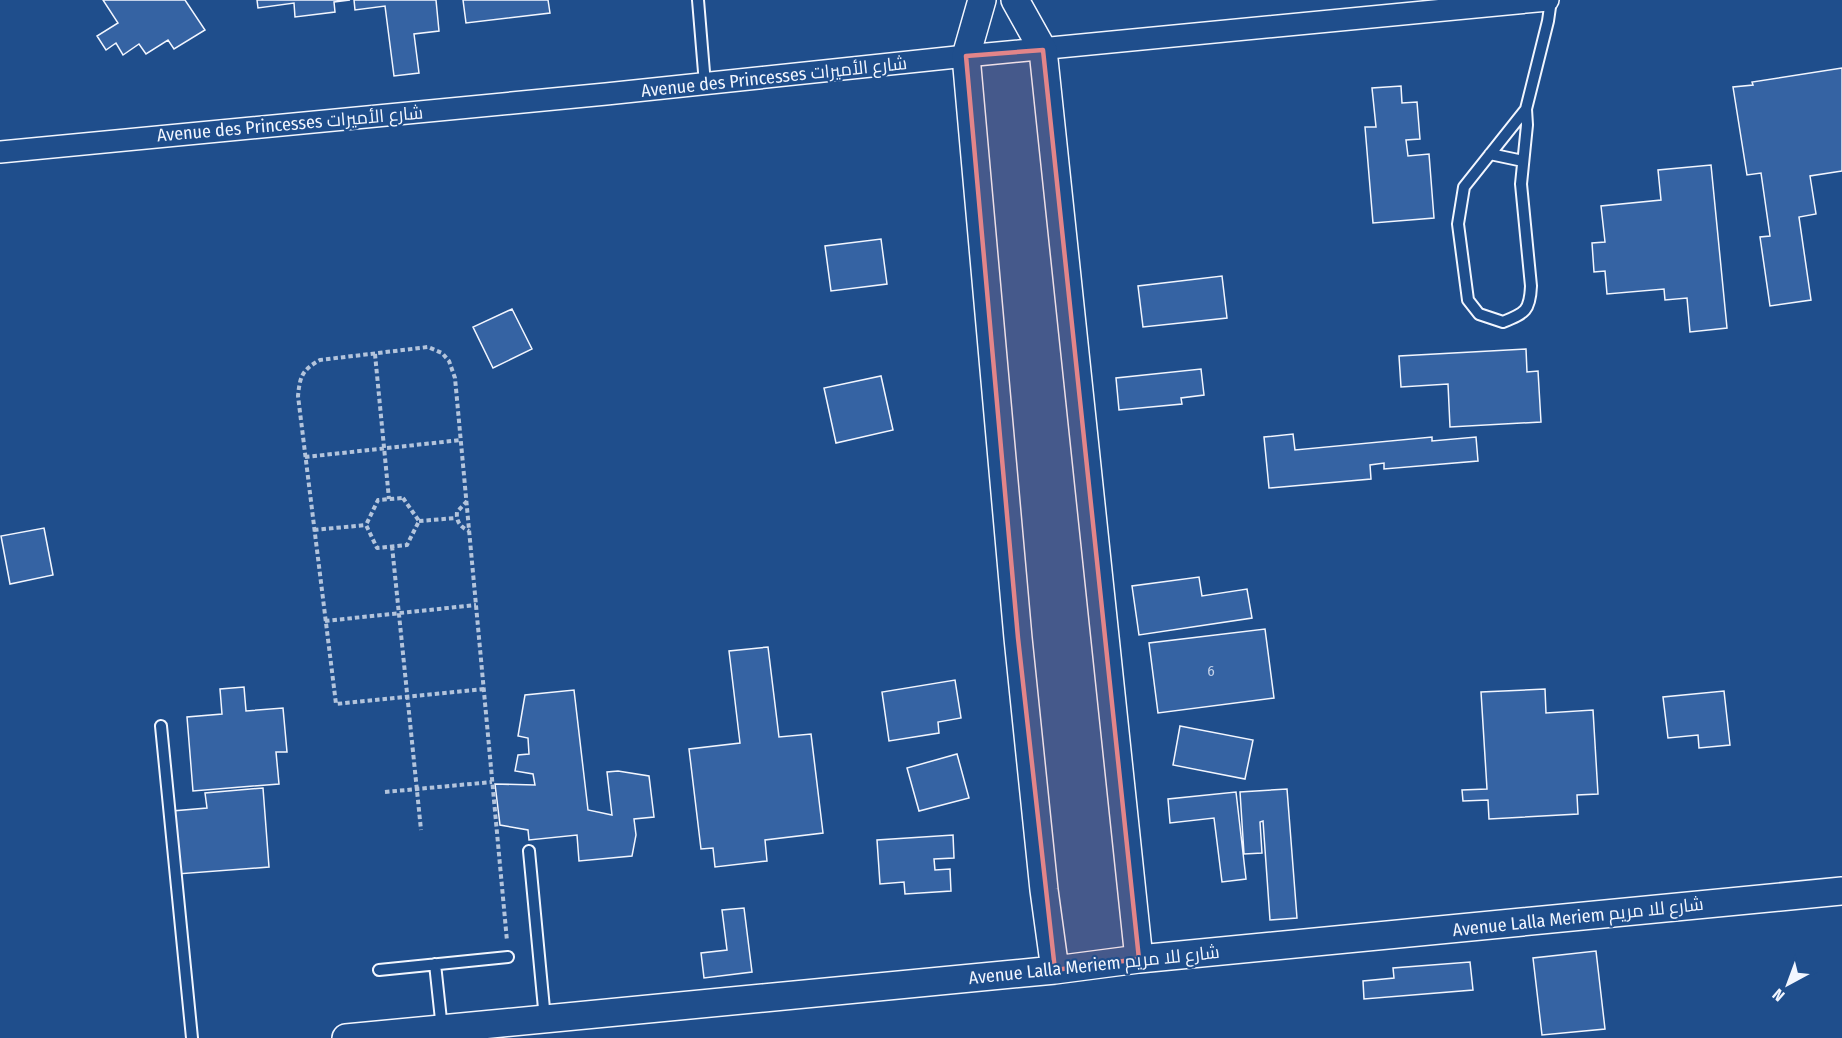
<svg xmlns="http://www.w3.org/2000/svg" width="1842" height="1038" viewBox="0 0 1842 1038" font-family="'Fira Sans Condensed',Cairo,sans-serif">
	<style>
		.building { fill: #3563a3; stroke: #f2f6ff; stroke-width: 1.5 }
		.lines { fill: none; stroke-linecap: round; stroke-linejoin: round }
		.service-casing { stroke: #f2f6ff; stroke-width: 14 }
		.minor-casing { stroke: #f2f6ff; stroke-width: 24 }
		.tertiary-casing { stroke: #f2f6ff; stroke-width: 30 }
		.path { stroke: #b3c4dc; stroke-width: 4; stroke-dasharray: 4.5 3; stroke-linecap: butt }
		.service { stroke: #1f4e8c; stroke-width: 10 }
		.minor { stroke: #1f4e8c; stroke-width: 21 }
		.tertiary { stroke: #1f4e8c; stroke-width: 27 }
		.marked { fill: #e38589; fill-opacity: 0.2; stroke: #e38589; stroke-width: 4.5; stroke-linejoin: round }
		.labels { text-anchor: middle; stroke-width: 4.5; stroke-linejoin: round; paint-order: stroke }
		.number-label { font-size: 15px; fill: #c3d1e8 }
		.street-label { font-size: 18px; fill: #f2f6ff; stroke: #1f4e8c }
	</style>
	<rect width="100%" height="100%" fill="#1f4e8c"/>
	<path class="building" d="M103 0H185L205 30 174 49 168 40 146 54 139 44 123 55 116 43 106 50 97 36 118 23Z
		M257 0H350L334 2 335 12 295 17 294 3 258 8Z
		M354 0H436L439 31 414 34 419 73 394 76 385 6 355 10Z
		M463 0H548L550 13 466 23Z
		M1842 68V171L1810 176 1816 214 1799 217 1811 300 1770 306 1760 237 1770 236 1761 173 1747 175 1733 87 1753 85 1752 82Z
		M1401 86 1402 103 1417 102 1420 139 1406 140 1408 156 1429 154 1434 218 1373 223 1365 127H1376L1372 88Z
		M1711 165 1727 328 1690 332 1687 298 1665 300 1664 289 1607 294 1605 271 1594 272 1592 243 1605 242 1601 206 1661 200 1658 170Z
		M881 239 887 284 831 291 825 246Z
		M1222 276 1227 318 1143 327 1138 286Z
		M512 309 532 349 493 368 473 327Z
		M1526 349 1527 372 1538 371 1541 422 1450 427 1448 384 1401 387 1399 356Z
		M1201 369 1204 395 1181 398 1182 404 1119 410 1116 378Z
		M881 376 893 430 836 443 824 388Z
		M1293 434 1295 450 1432 437V441L1476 437 1478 461 1384 469V463L1370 465 1371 479 1269 488 1264 437Z
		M44 528 53 575 10 584 1 536Z
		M1199 577 1202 596 1247 589 1252 618 1139 635 1132 586Z
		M1265 629 1274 698 1158 713 1149 643Z
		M768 647 779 737 811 734 823 833 765 840 767 861 715 867 713 848 701 849 689 749 740 743 729 651Z
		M955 680 961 718 938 722 939 733 889 741 882 692Z
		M244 687 246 711 283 708 287 752H276L279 784 193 791 187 717 222 714 220 689Z
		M1545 689 1546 713 1593 710 1598 794 1577 795 1578 814 1489 819 1488 800 1463 801 1462 790 1487 789 1481 692Z
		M574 690 588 810 612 815 607 772 618 771 649 776 654 817 634 819 636 835 632 856 579 861 577 835 529 840 528 830 500 825 495 784 535 785 533 774 515 771 518 755 529 754 528 738 518 736 525 695Z
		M1724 691 1730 745 1699 748 1698 735 1668 738 1663 697Z
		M1180 726 1253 740 1245 779 1173 765Z
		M957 754 969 798 919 811 907 768Z
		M263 788 269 867 177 874 172 811 207 808 205 793Z
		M1287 789 1297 918 1270 920 1263 821 1260 822 1262 853 1244 854 1240 792Z
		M1236 792 1246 879 1222 882 1214 818 1170 823 1168 799Z
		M953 835 954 858 934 859 935 870 950 869 951 891 905 894 904 882 880 884 877 840Z
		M744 908 752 972 704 978 701 953 727 950 722 910Z
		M1596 951 1605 1029 1542 1035 1533 958Z
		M1470 962 1473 990 1364 999 1363 981 1394 978 1393 968Z"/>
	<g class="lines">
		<g class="service-casing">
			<path id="service" d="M698 0 705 84
				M1526 109 1464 187 1458 224 1468 300 1479 314 1503 322C1525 313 1530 311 1531 286L1521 184 1527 125 1526 109 1548 21 1551 0
				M1490 154 1523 161
				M161 726 192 1038
				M529 851 545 1019
				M435 964 442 1029
				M379 970 508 957"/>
		</g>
		<g class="minor-casing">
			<path id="minor" d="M0 152 606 94 966 56 1548 0"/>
		</g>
		<g class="tertiary-casing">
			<path id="tertiary" d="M982 0 966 56 1018 638 1044 890 1055 970
				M1015 0 1043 50 1139 959
				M346 1038 1055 970 1139 959 1842 891"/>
		</g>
		<path class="path" d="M375 354 389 499
			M305 457 461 440
			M403 498 419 521 407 545 377 548 366 525 378 500Z
			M467 501 457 512C456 521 460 527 469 531
			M419 521 456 518
			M314 530 366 525
			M392 546 421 830
			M325 621 476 605
			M484 689 336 704 298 396C300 376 302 370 320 360L428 347 442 353 449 361 455 378 507 941
			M385 792 492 782"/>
		<use href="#service" class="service"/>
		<use href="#minor" class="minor"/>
		<use href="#tertiary" class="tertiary"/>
	</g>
	<path class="marked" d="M1043 50 1139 959 1055 970 1018 638 966 56Z"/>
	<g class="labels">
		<g class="number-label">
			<text x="1211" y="676">6</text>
		</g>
		<g class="street-label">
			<text transform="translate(774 77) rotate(-6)" y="6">Avenue des Princesses شارع الأميرات</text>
			<text transform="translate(290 124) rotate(-5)" y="6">Avenue des Princesses شارع الأميرات</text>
			<text transform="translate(1578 917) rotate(-6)" y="6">Avenue Lalla Meriem شارع للا مريم</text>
			<text transform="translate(1094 965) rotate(-6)" y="6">Avenue Lalla Meriem شارع للا مريم</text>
		</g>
	</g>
	<g transform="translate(1788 984) rotate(221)" stroke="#1f4e8c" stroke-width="4.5" paint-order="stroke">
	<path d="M0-4.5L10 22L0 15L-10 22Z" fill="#f2f6ff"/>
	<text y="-9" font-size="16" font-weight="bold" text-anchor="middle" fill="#f2f6ff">N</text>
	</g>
</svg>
